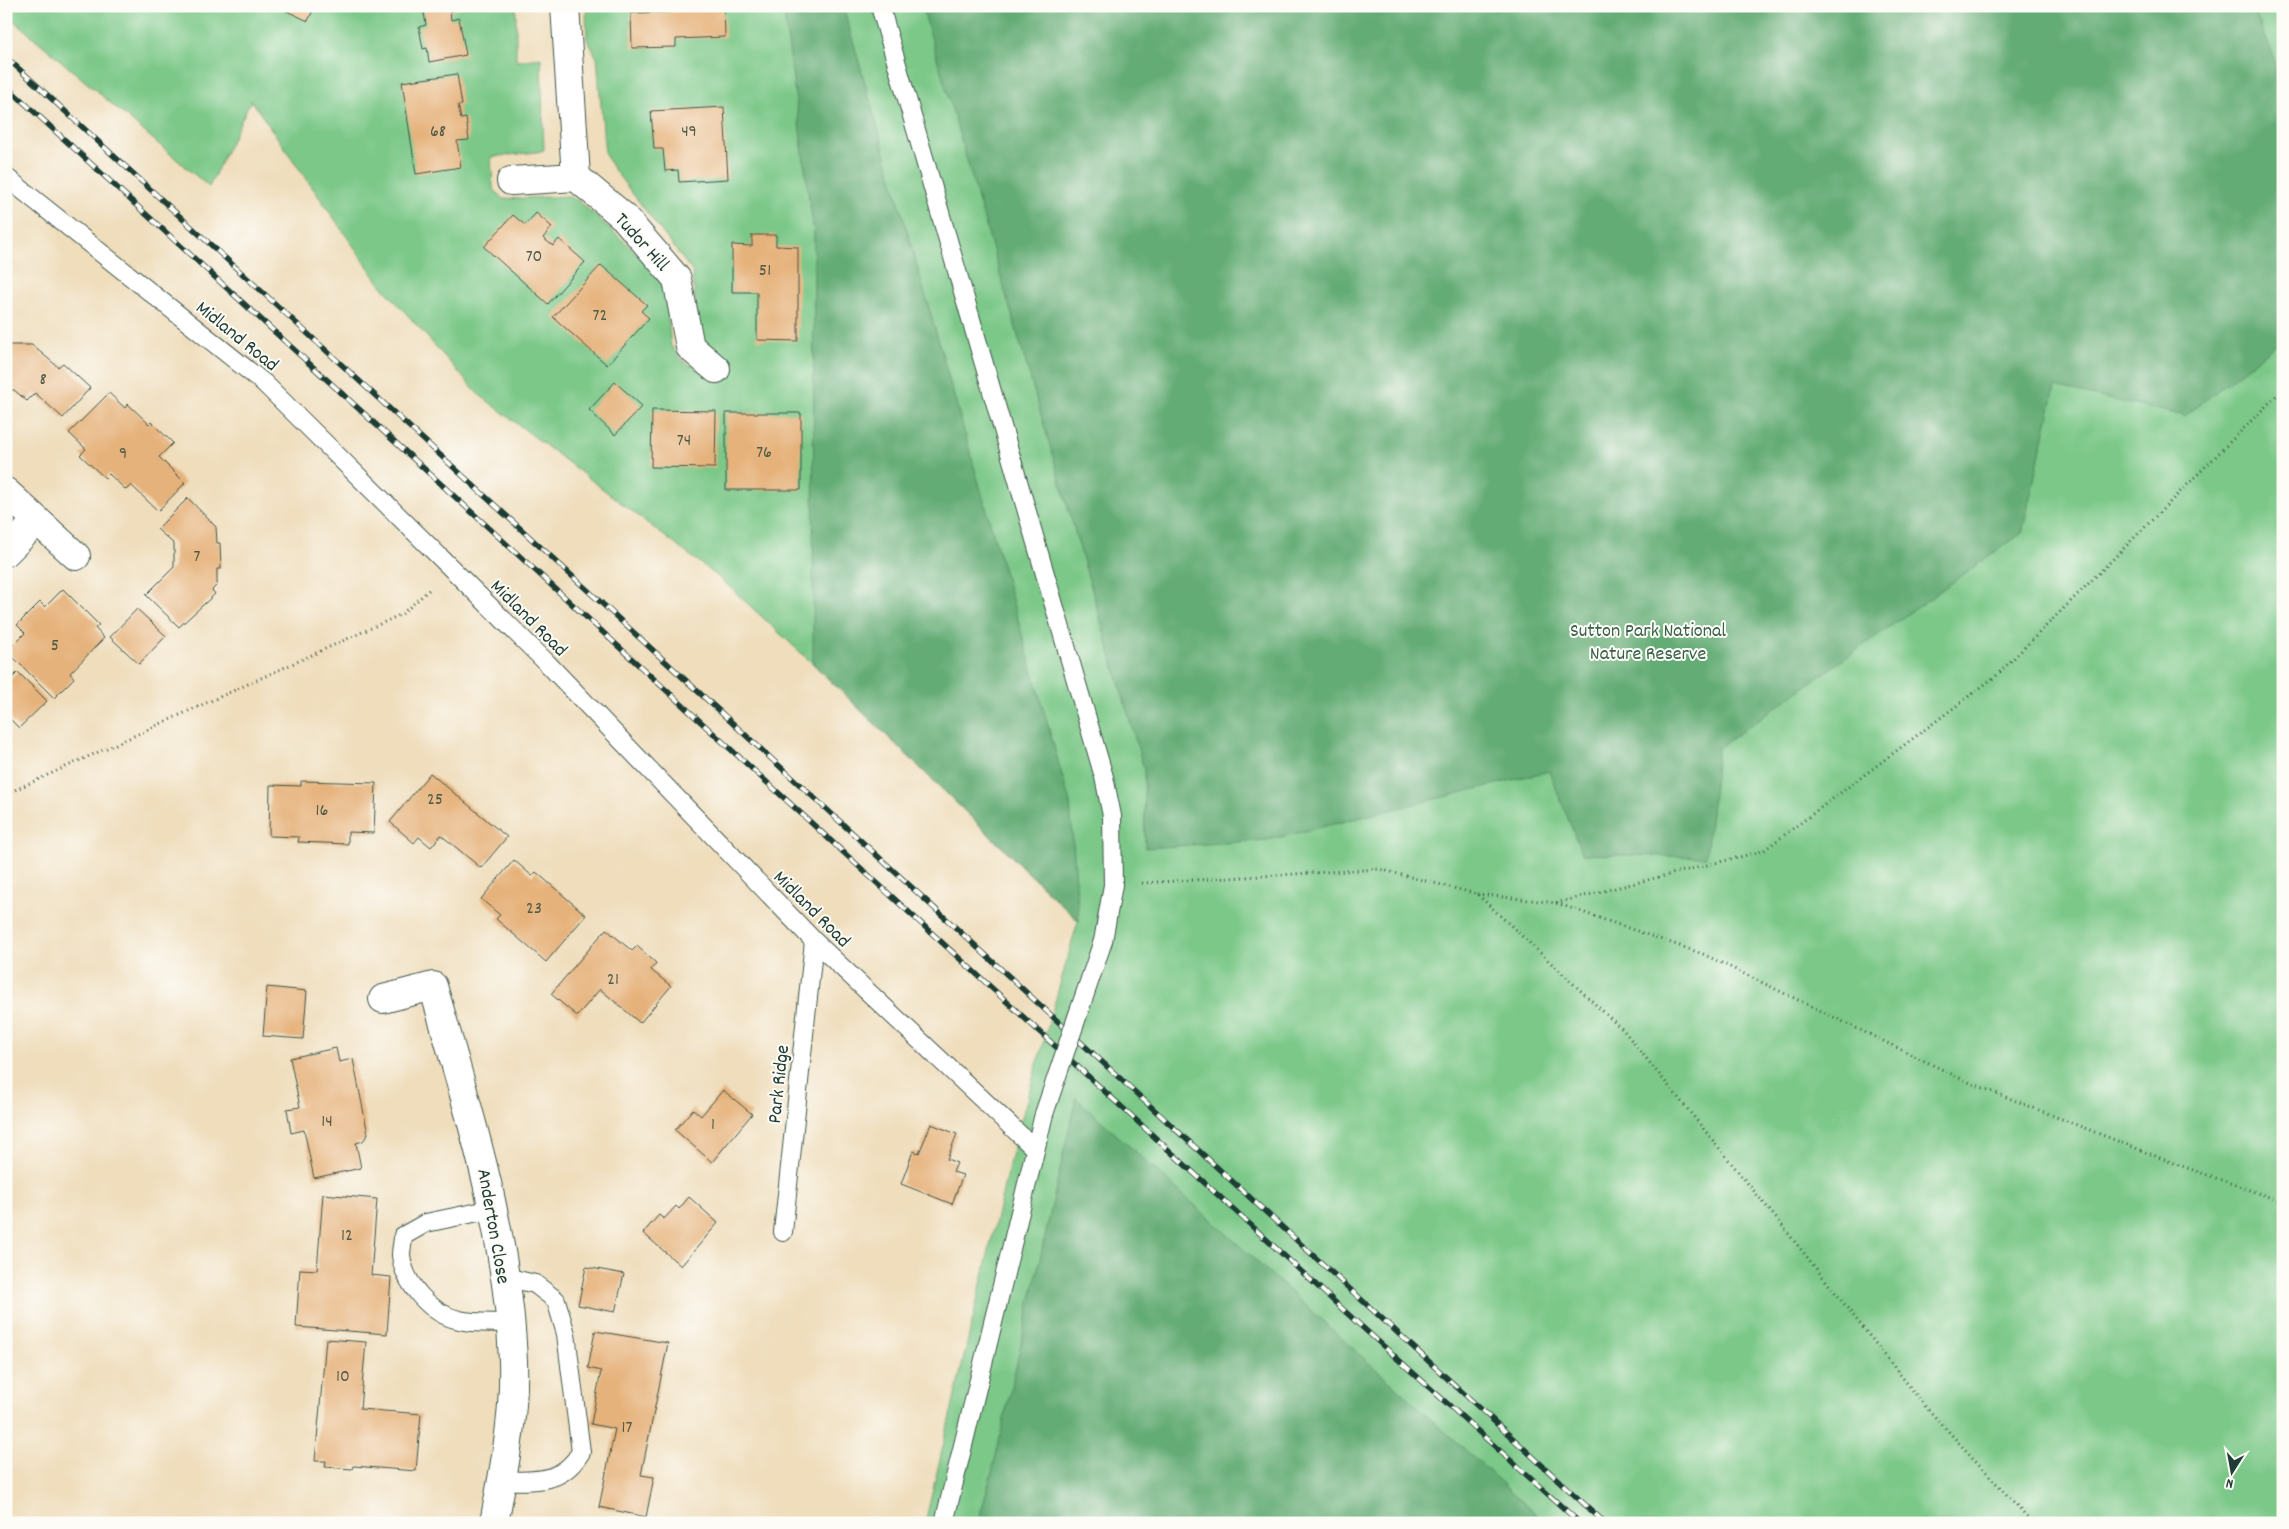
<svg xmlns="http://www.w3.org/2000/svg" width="2289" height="1529" viewBox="0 0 2289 1529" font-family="Dekko,sans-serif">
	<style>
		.green { fill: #7bc888; stroke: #4d825e }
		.forest { fill: #64ac74; stroke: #427454 }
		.building { fill: #e6b27c }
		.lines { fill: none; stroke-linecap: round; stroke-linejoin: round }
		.lane-casing { stroke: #3e5548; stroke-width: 20 }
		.street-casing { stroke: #3e5548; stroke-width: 30 }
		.path { stroke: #3e5548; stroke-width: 3; stroke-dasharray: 1 4; stroke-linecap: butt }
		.lane { stroke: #fff; stroke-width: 18 }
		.street { stroke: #fff; stroke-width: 28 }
		.rail-casing { stroke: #1f3d34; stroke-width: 5.5 }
		.rail { stroke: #fdfcf7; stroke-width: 4; stroke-dasharray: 11; stroke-linecap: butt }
		.lane-bridge-casing { stroke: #3e5548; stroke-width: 20; stroke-linecap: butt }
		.lane-bridge { stroke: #fff; stroke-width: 18 }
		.labels { text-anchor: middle; stroke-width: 4; stroke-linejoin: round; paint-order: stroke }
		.number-label { font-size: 18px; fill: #515a46 }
		.street-label { font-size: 20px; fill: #1f3d34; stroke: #fdfcf7 }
		.park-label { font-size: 20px; fill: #366049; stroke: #fdfcf7 }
	</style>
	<rect width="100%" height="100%" fill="#fdfcf7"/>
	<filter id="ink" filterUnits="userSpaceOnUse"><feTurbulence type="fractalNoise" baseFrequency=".02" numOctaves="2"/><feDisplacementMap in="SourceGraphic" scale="10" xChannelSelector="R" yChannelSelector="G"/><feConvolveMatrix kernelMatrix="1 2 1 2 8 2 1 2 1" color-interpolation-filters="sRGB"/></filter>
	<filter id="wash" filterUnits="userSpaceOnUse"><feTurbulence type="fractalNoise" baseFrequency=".0096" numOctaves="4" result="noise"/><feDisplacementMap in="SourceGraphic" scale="20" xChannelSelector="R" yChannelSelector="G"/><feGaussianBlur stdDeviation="1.12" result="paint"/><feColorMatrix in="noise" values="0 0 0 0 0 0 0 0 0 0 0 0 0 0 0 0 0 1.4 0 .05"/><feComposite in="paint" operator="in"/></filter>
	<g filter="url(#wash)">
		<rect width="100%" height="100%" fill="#efddbb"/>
		<path class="green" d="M6 6H541L516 7V61L541 58 544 150 537 152 491 157 493 188 503 199 567 196 579 201 656 270 666 298 671 346 683 361 723 383 724 352 717 353 706 348 699 335 692 271 612 167 605 154 597 58 587 39 586 6H2283V1523H925L1012 1152 1078 921 813 664 722 580 477 393 380 284 251 100 209 187 6 14Z"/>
		<path class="forest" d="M783 6H843L1070 803 1079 921 813 664 814 234Z
			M922 6H2252L2273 54 2283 140V339L2185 416 2055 387 2022 533 1718 748 1706 857 1582 854 1549 771 1268 840 1145 848 1144 769Z
			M1076 1098 1546 1523H978L994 1464Z"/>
		<g id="blocks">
			<path class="building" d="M276 6H315L308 21Z
				M423 6H460V9L450 11 451 20 459 18 466 55 429 62 427 48 423 49 419 27 426 25Z
				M671 6H724L725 37 676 39V47L632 48 631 13 672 12Z
				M457 74 462 105H458L461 119 466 118 469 140 457 141 461 167 416 174 402 82Z
				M724 107 728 179 679 182 678 170 665 171 663 149H654L651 111Z
				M536 213 552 227 543 238 553 246 559 239 585 262 548 304 484 247 513 215 525 225Z
				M752 235H776V246L798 247V341L757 340V292H732V245L752 246Z
				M601 265 647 305 641 311 649 318 607 365 553 317Z
				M6 345H32L58 367 63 363 90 388 63 418 35 393 27 401 14 390H6Z
				M615 382 642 406 615 435 589 410Z
				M109 393 125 408 128 404 149 424 151 422 173 443 159 457 185 483 158 511 131 485 126 490 109 474 105 478 80 455 86 449 69 433Z
				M652 410 716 411 715 468 651 467Z
				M726 413H801V490H726Z
				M188 498 216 527 217 543H220L221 569H217V585L212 590 215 594 179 627 146 595 174 567V544L157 529Z
				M63 589 99 625 95 628 104 638 70 673 74 678 54 698 7 651 25 633 17 625 40 602 45 607Z
				M137 609 166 636 139 664 110 637Z
				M18 672 47 701 19 728 6 715V684Z
				M430 773 507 837 481 868 441 835 431 847 419 837 414 843 390 822Z
				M301 781 376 783 374 833 348 832V844L298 842 299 837 269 836 270 785 301 786Z
				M514 860 532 876 536 872 586 915 546 962 496 919 500 915 481 899Z
				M606 929 632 951 637 946 656 963 651 970 671 986 640 1023 600 989 577 1016 551 994Z
				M267 987 307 991 303 1039 263 1036Z
				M336 1048 339 1062 353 1059 368 1134 363 1141 356 1143 361 1168 314 1178 304 1130 291 1133 287 1109 300 1107 290 1058Z
				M723 1090 752 1114 712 1162 675 1130 693 1109 701 1116Z
				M931 1124 957 1134 947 1159 957 1163 953 1172 963 1175 952 1204 901 1184 913 1151 919 1153Z
				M323 1194 377 1199 371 1275 391 1277 387 1334 296 1327 300 1269 317 1270Z
				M689 1197 718 1223 681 1266 643 1233 659 1215 664 1219 676 1206 679 1209Z
				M586 1267 624 1274 615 1312 578 1305Z
				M595 1331 668 1343 641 1475 654 1477 646 1517 599 1507 615 1429 591 1424 601 1371 588 1368Z
				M326 1339 366 1342 360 1409 421 1414 416 1471 353 1466 352 1469 325 1467 326 1461H315Z"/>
		</g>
	</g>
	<g filter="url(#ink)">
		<use href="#blocks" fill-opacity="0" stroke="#3e5548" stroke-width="1"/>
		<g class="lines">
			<g class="lane-casing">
				<path id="lane" d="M880 6 1104 777 1112 816 1113 885 1103 941
					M6 177 264 383 547 663 814 941 1034 1148
					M493 1209 426 1223 403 1236C403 1242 401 1249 401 1255 404 1284 431 1314 459 1320 475 1324 493 1322 509 1323
					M783 1232 814 941
					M502 1481C536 1480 561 1485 581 1452L566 1334 556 1300 535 1284 505 1277
					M944 1523 1044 1114"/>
			</g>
			<g class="street-casing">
				<path id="street" d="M565 6 576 177 624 217 677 279 690 347 716 369
					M511 181 576 177
					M6 492 76 556
					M6 552 37 521
					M383 999 433 986C468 1109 508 1232 513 1361 515 1414 504 1470 494 1523"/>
			</g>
			<path class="path" d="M6 794 402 614 431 588
				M1142 883 1379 869 1477 894 1624 1031 1784 1228 1925 1406 2033 1523
				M1477 894 1556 903 1703 954 1968 1082 2168 1161 2283 1202
				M1556 903 1763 851 1996 676 2283 389"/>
			<use href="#lane" class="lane"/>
			<use href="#street" class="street"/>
			<g class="rail-casing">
				<path id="rail" d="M6 57 1605 1523
					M6 86 1361 1326 1580 1523"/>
			</g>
			<use href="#rail" class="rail"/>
			<g class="lane-bridge-casing">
				<path id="lane-bridge" d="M1044 1114 1103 941"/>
			</g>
			<use href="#lane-bridge" class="lane-bridge"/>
		</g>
	</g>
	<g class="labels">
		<g class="number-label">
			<text x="438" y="136">68</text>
			<text x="689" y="136">49</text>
			<text x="534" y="261">70</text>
			<text x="765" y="275">51</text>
			<text x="600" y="320">72</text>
			<text x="43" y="384">8</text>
			<text x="684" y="445">74</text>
			<text x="764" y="457">76</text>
			<text x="123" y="458">9</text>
			<text x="197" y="561">7</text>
			<text x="55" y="650">5</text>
			<text x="435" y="804">25</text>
			<text x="322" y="815">16</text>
			<text x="534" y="913">23</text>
			<text x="613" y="984">21</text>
			<text x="327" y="1126">14</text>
			<text x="713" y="1129">1</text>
			<text x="347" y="1240">12</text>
			<text x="343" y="1381">10</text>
			<text x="627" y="1432">17</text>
		</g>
		<g class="street-label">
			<text transform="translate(643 241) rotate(48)" y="7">Tudor Hill</text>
			<text transform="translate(238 335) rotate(39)" y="7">Midland Road</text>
			<text transform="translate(530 617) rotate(45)" y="7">Midland Road</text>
			<text transform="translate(813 908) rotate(45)" y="7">Midland Road</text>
			<text transform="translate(777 1084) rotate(-84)" y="7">Park Ridge</text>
			<text transform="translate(495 1226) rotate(80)" y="7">Anderton Close</text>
		</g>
		<g class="park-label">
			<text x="1648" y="636">Sutton Park National<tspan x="1648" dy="23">Nature Reserve</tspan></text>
		</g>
	</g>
	<rect width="2289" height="1529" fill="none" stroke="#fdfcf7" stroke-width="25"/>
	<g transform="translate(2232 1472) rotate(191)" stroke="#fdfcf7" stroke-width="4" paint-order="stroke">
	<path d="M0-4L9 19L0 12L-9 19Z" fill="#1f3d34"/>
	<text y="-8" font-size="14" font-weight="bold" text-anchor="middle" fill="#1f3d34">N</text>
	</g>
</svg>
